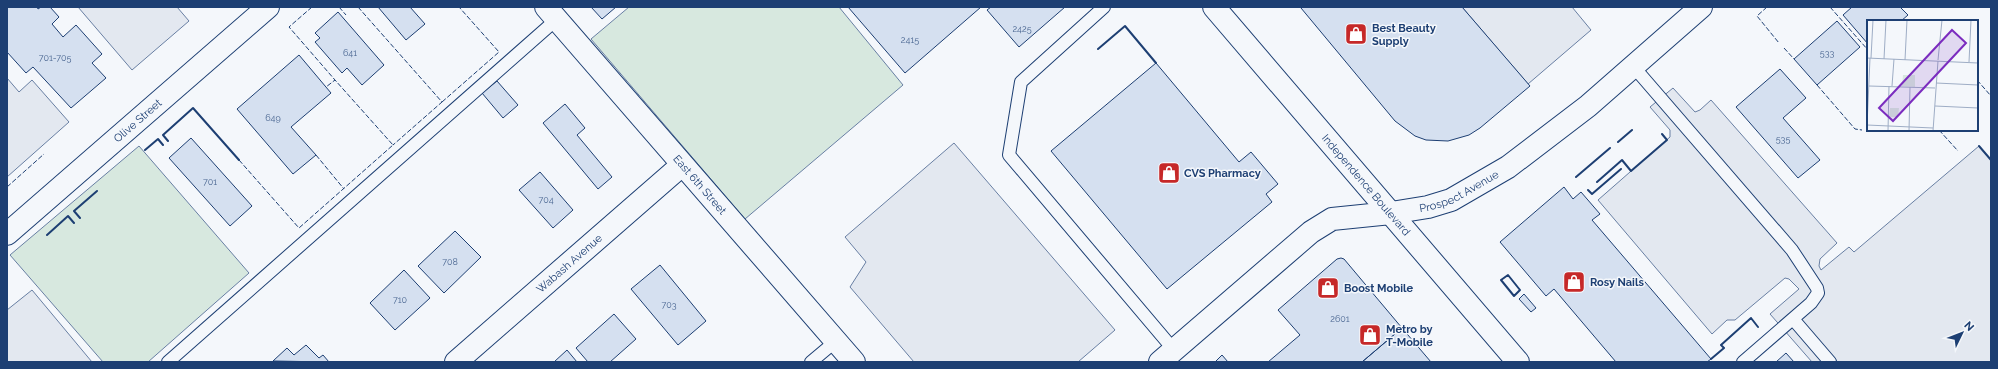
<svg xmlns="http://www.w3.org/2000/svg" width="1998" height="369" viewBox="0 0 1998 369" font-family="Raleway,sans-serif">
	<style>
		.green { fill: #d7e8df; stroke: #687fa3 }
		.parking { fill: #e3e8f0; stroke: #687fa3 }
		.building { fill: #d5e0f0; stroke: #1d3f73 }
		.lines { fill: none; stroke-linecap: round; stroke-linejoin: round }
		.service-casing { stroke: #1d3f73; stroke-width: 14 }
		.minor-casing { stroke: #1d3f73; stroke-width: 24 }
		.secondary-casing { stroke: #1d3f73; stroke-width: 24 }
		.primary-casing { stroke: #1d3f73; stroke-width: 24 }
		.service { stroke: #f4f7fb; stroke-width: 12 }
		.minor { stroke: #f4f7fb; stroke-width: 22 }
		.secondary { stroke: #f4f7fb; stroke-width: 22 }
		.primary { stroke: #f4f7fb; stroke-width: 22 }
		.fence { stroke: #1d3f73; stroke-width: 1; stroke-dasharray: 5 2; stroke-linecap: butt }
		.wall { stroke: #1d3f73; stroke-width: 2 }
		.labels { text-anchor: middle; stroke-width: 3; stroke-linejoin: round; paint-order: stroke }
		.number-label { font-size: 9px; fill: #4b6792 }
		.poi-label { font-size: 11px; font-weight: bold; fill: #1d3f73; stroke: #f4f7fb; text-anchor: start }
		.street-label { font-size: 11px; fill: #1d3f73; stroke: #f4f7fb }
		.inset-road { fill: none; stroke: #9eadc5; stroke-width: 1 }
		.view { fill: #7b2cbf; fill-opacity: 0.15; stroke: #7b2cbf; stroke-width: 2 }
		.inset-edge { fill: none; stroke: #1d3f73; stroke-width: 2 }
	</style>
	<rect width="100%" height="100%" fill="#f4f7fb"/>
	<path class="green" d="M629 7H839L903 85 745 219 591 39Z
		M139 146 249 273 148 362H103L10 255Z"/>
	<path class="parking" d="M78 7H177L189 21 132 70Z
		M1462 7H1572L1591 30 1528 84Z
		M7 78 19 92 32 80 69 122 7 177Z
		M1673 88 1695 112 1700 110 1711 100 1837 243 1820 259 1819 266 1821 270 1849 247 1854 252 1979 146 1991 160V362H1812L1770 314 1799 289 1789 279 1785 278 1735 320H1727L1712 334 1598 200 1670 137V130L1650 107Z
		M954 143 1115 330 1078 362H914L850 287 866 262 845 237Z
		M32 290 92 362H7V310Z"/>
	<path class="building" d="M7 7H37L38 9 41 7H50L59 17 52 24 63 37 76 25 102 54 92 63 106 78 71 108 33 67 26 73 7 52Z
		M378 7H410L425 24 406 40Z
		M591 7H616L602 19Z
		M848 7H981L905 73Z
		M991 7H1065L1019 47 987 10Z
		M1303 7H1462L1530 86 1480 128 1469 135 1448 141 1426 140 1415 136 1395 121 1301 8Z
		M1852 7H1900L1908 15 1901 21H1868V44L1843 15Z
		M338 12 384 65 362 85 347 68 342 73 315 42 320 38 315 33Z
		M1837 21 1860 47 1817 85 1794 59Z
		M299 55 331 93 291 127 316 155 293 174 237 109Z
		M1156 63 1239 162 1251 152 1278 184 1266 194 1272 202 1167 289 1051 151Z
		M1780 69 1806 98 1783 118 1820 160 1798 178 1736 107Z
		M497 81 518 105 503 118 482 93Z
		M565 104 585 128 577 135 612 177 598 189 543 123Z
		M191 138 252 206 230 226 169 158Z
		M540 172 573 210 553 228 519 190Z
		M1564 187 1573 199 1581 192 1600 214 1592 220 1711 359 1707 362H1616L1554 289 1546 296 1500 242Z
		M455 231 481 257 444 293 418 266Z
		M1341 258 1344 259 1402 328 1362 362H1268L1300 335 1278 310 1337 259Z
		M660 265 706 321 678 345 631 289Z
		M404 270 430 298 395 330 370 303Z
		M1524 294 1536 308 1531 312 1519 299Z
		M614 314 636 339 610 362H588L576 348Z
		M1402 328 1431 362H1362Z
		M306 345 319 358 323 355 329 362 273 361 287 348 294 355Z
		M567 350 577 362H554Z
		M1786 353 1794 362H1776Z
		M1222 355 1228 362H1215Z"/>
	<g class="lines">
		<g class="service-casing">
			<path id="service" d="M1104 7 1021 82 1009 155 1174 350
				M1633 66 1792 250 1817 288 1818 293 1811 303 1743 362
				M1793 319 1830 362
				M168 362 557 19
				M811 362 836 341"/>
		</g>
		<g class="minor-casing">
			<g id="minor">
				<path id="s1" d="M546 7 854 362"/>
				<path id="s2" d="M1391 213 1428 207 1451 200 1508 167 1588 106 1701 7"/>
				<path id="s3" d="M7 234 268 7"/>
				<path id="s4" d="M456 362 682 165"/>
			</g>
		</g>
		<g class="secondary-casing">
			<path id="secondary" d="M1160 362 1311 232 1332 219 1391 213"/>
		</g>
		<g class="primary-casing">
			<g id="primary">
				<path id="s5" d="M1214 7 1518 362"/>
			</g>
		</g>
		<use href="#service" class="service"/>
		<use href="#minor" class="minor"/>
		<use href="#secondary" class="secondary"/>
		<use href="#primary" class="primary"/>
		<path class="fence" d="M312 7 289 27 335 80
			M339 7 346 15
			M358 7 442 102 393 145
			M1767 7 1757 16 1779 43
			M1830 7 1868 50
			M1784 48 1794 59
			M1977 80 1991 96
			M1817 85 1855 129 1862 130
			M442 102 499 52 459 7
			M1939 130 1958 151
			M316 155 344 189
			M239 160 299 228 393 145 335 80 326 87
			M7 187 44 154"/>
		<path class="wall" d="M1098 49 1125 26 1156 63
			M168 141 163 135 193 108 239 160
			M1618 142 1632 130
			M1979 146 1991 160
			M145 150 158 139 163 145
			M1576 177 1610 148
			M1597 182 1622 160 1631 171 1667 140 1662 134
			M1588 190 1592 194 1621 169
			M80 218 74 211 97 191
			M47 235 68 216 74 223
			M1508 275 1520 290 1514 296 1501 280Z
			M1711 359 1724 348 1721 345 1751 318 1758 327"/>
	</g>
	<defs>
		<g id="shop-square" transform="scale(1.15)"><rect x="-9" y="-9" width="18" height="18" rx="4" fill="#c62828" stroke="#f4f7fb"/><path d="M-5-2.5h2.3a2.7 3.5 0 0 1 5.4 0H5L5.5 6h-11ZM-1.5-2.5h3a1.5 2.3 0 0 0-3 0Z" fill="#fff"/></g>
	</defs>
	<g fill-rule="evenodd">
		<use href="#shop-square" x="1356" y="34"/>
		<use href="#shop-square" x="1169" y="173"/>
		<use href="#shop-square" x="1574" y="282"/>
		<use href="#shop-square" x="1328" y="288"/>
		<use href="#shop-square" x="1370" y="335"/>
	</g>
	<g class="labels">
		<g class="number-label">
			<text x="1022" y="32">2425</text>
			<text x="910" y="43">2415</text>
			<text x="350" y="56">641</text>
			<text x="1827" y="56">533</text>
			<text x="55" y="61">701-705</text>
			<text x="273" y="121">649</text>
			<text x="1783" y="142">535</text>
			<text x="210" y="185">701</text>
			<text x="546" y="203">704</text>
			<text x="450" y="265">708</text>
			<text x="400" y="303">710</text>
			<text x="669" y="308">703</text>
			<text x="1340" y="322">2601</text>
		</g>
		<g class="poi-label">
			<text x="1372" y="32">Best Beauty<tspan x="1372" dy="13">Supply</tspan></text>
			<text x="1184" y="177">CVS Pharmacy</text>
			<text x="1590" y="286">Rosy Nails</text>
			<text x="1344" y="292">Boost Mobile</text>
			<text x="1386" y="333">Metro by<tspan x="1386" dy="13">T-Mobile</tspan></text>
		</g>
		<g class="street-label">
			<text dy="4" stroke="none"><textPath href="#s3" startOffset="173">Olive Street</textPath></text>
			<text dy="4" stroke="none"><textPath href="#s1" startOffset="235">East 6th Street</textPath></text>
			<text dy="4" stroke="none"><textPath href="#s5" startOffset="234">Independence Boulevard</textPath></text>
			<text dy="4" stroke="none"><textPath href="#s2" startOffset="72">Prospect Avenue</textPath></text>
			<text dy="4" stroke="none"><textPath href="#s4" startOffset="150">Wabash Avenue</textPath></text>
		</g>
	</g>
	<g transform="translate(1867 20)">
		<rect width="111" height="111" fill="#f4f7fb"/>
		<path d="M36 55H48V67L35 66ZM23 88H32L31 97H22Z" fill="#d7e8df"/>
		<path class="inset-road" d="M0 38 111 43M4 38 6 0M17 39 19 0M38 40 40 0M71 40 75 0M102 42 104 0M69 63 111 65M2 66 68 68M25 66 27 39M68 86 111 88M0 105 66 108M0 106 3 38M21 111 22 66M42 111 43 67M66 111 71 41"/>
		<path class="view" d="M85 10 99 23 26 101 12 88Z"/>
		<rect width="111" height="111" class="inset-edge"/>
	</g>
	<rect width="1998" height="369" fill="none" stroke="#1d3f73" stroke-width="16"/>
	<g transform="translate(1962 333) rotate(47)" stroke="#f4f7fb" stroke-width="3" paint-order="stroke">
	<path d="M0-3L7 15L0 10L-7 15Z" fill="#1d3f73"/>
	<text y="-6" font-size="11" font-weight="bold" text-anchor="middle" fill="#1d3f73">N</text>
	</g>
</svg>
